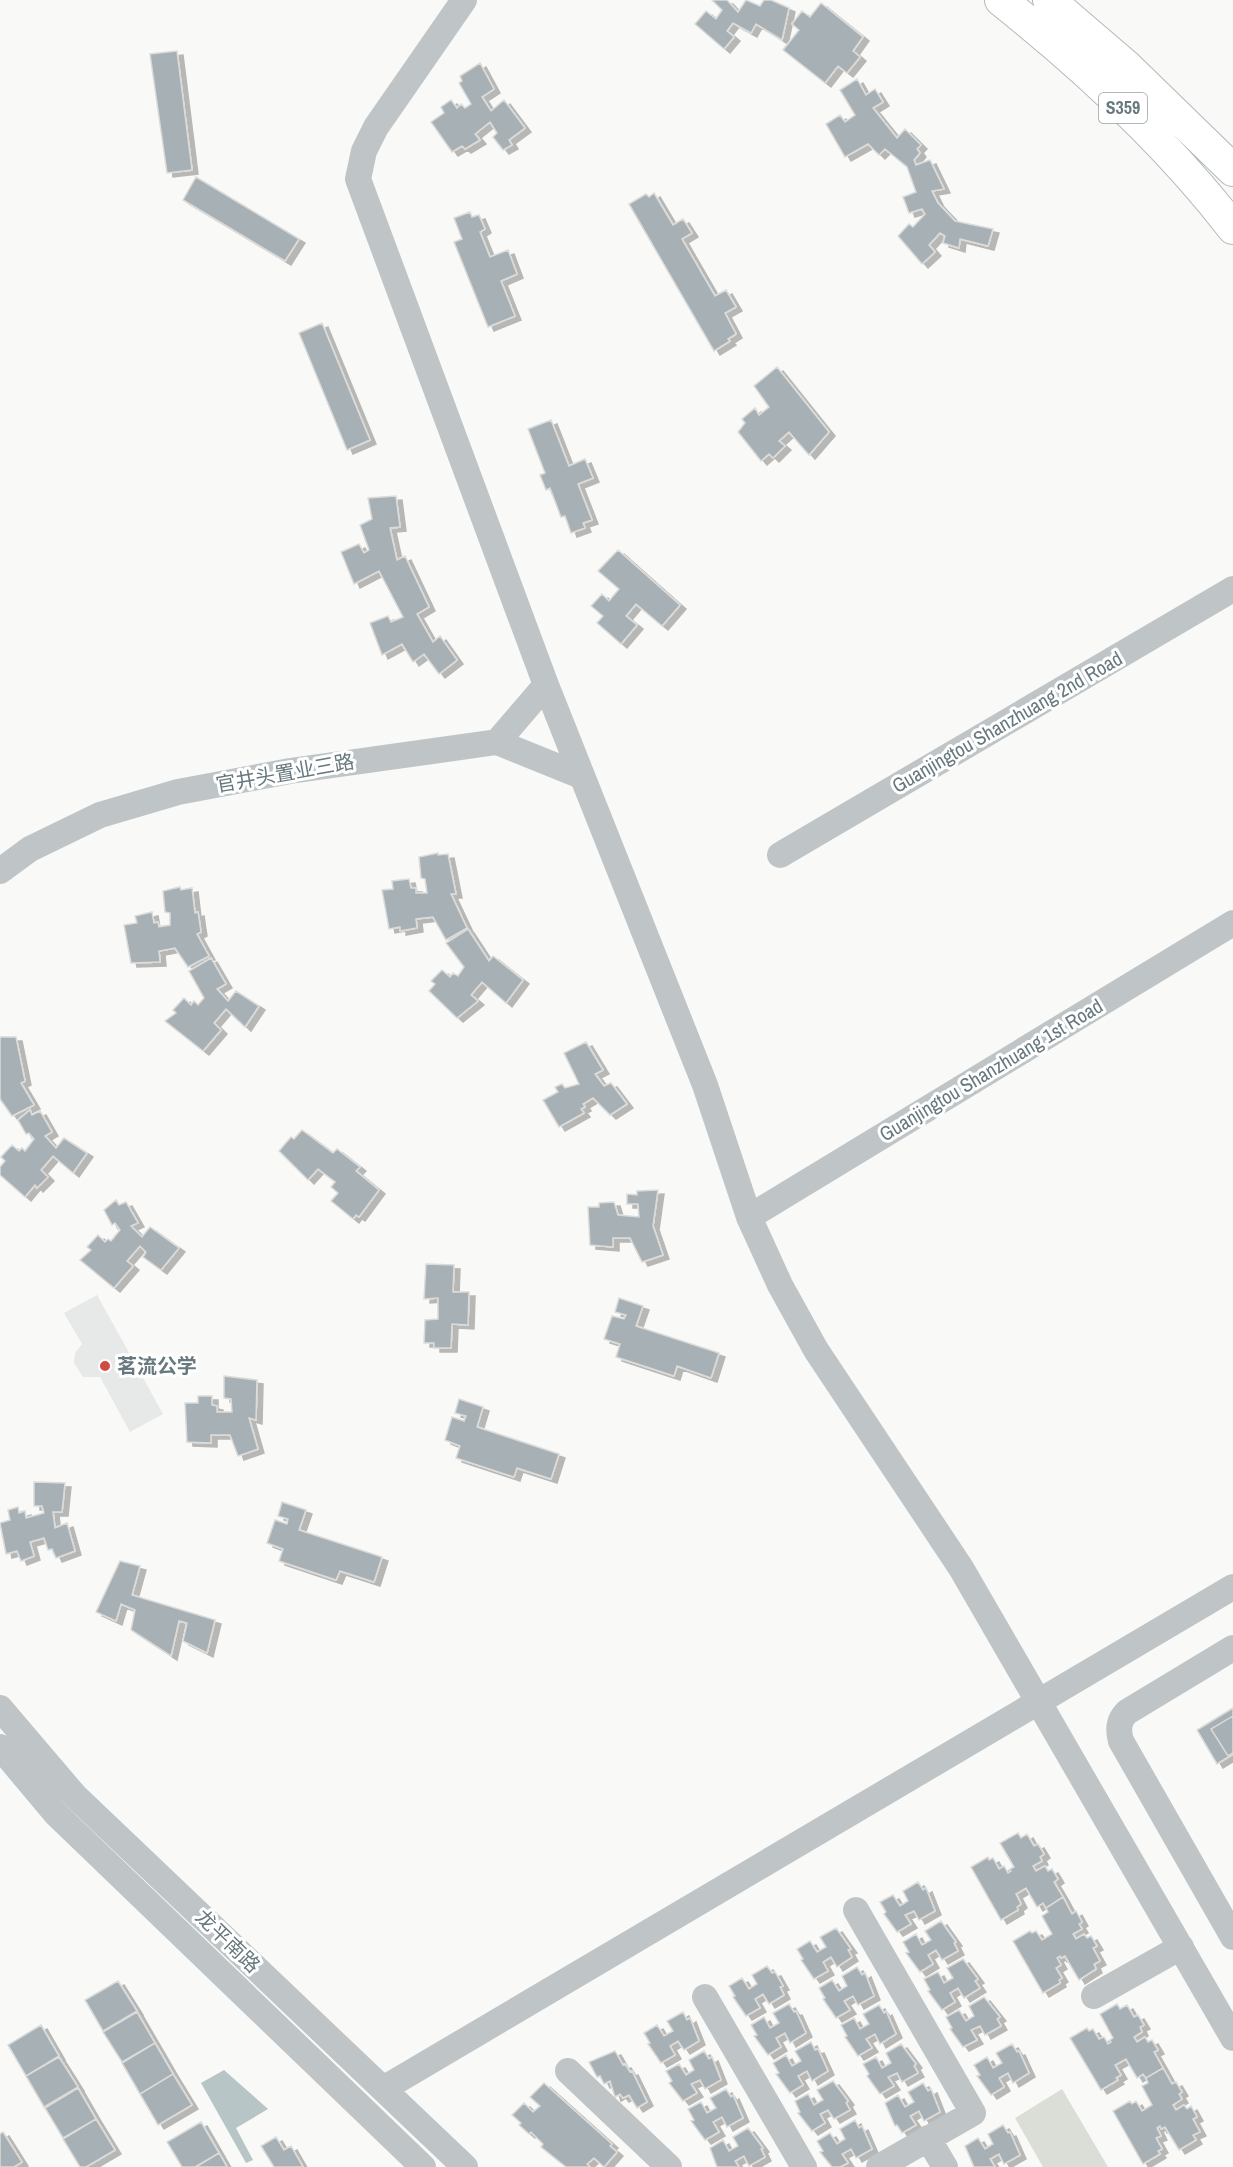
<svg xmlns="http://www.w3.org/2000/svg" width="1233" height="2167" viewBox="0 0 1233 2167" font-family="'Archivo Narrow','Noto Sans SC',sans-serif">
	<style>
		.built { fill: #e7e9e8 }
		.green { fill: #dbded7 }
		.water { fill: #b8c5c7 }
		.building { fill: #a7b0b4; stroke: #dbdbda; stroke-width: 1.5; filter: url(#shadow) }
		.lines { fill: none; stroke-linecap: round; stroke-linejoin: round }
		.major-casing { stroke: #b3b9bb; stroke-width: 34 }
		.minor { stroke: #bfc5c7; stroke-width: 26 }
		.major { stroke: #fff; stroke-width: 32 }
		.poi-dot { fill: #d14b40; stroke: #fff; stroke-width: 2 }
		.labels { text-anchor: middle; stroke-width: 6; stroke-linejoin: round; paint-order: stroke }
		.shield { fill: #fff; stroke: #95a1a5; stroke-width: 1.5 }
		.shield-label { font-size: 18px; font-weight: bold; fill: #67797f }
		.street-label { font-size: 20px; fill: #67797f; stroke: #fff }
		.poi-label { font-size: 20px; font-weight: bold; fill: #67797f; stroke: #fff; text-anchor: start }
	</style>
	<defs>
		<filter id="shadow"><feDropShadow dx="6" dy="4" stdDeviation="0" flood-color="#0004"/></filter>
	</defs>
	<rect width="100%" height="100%" fill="#f9f9f8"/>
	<path class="built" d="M97 1295 163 1414 130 1432 100 1377H83L74 1363 75 1353 82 1344 64 1313Z"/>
	<path class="green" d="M1062 2089 1108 2167H1043L1015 2118Z"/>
	<path class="water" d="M224 2070 268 2109 236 2128 253 2160 246 2163 201 2083Z"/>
	<path class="building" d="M712 0H727L738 12 746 0 760 6 764 0H771L789 8 782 40 756 24 751 33 733 23 727 31 734 37 724 49 695 24 706 11 716 19 722 10Z
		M821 3 863 37 853 51 860 57 847 73 838 66 825 83 783 50 799 30 792 24 802 11 810 17Z
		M177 51 192 170 167 173 150 54Z
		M480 63 494 89 482 97 491 111 504 100 525 128 509 140 512 145 503 150 493 137 497 133 490 122 475 134 480 140 465 149 462 146 452 152 431 122 444 113 441 107 451 100 457 108 461 104 465 108 471 104 459 83 462 81 460 76Z
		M857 79 866 95 875 89 883 102 873 108 897 138 905 129 921 145 917 149 920 153 914 160 916 165 930 160 944 189 932 191 938 203 955 221 993 229 988 246 960 239 959 248 943 243 945 236 940 233 929 245 935 252 922 264 898 236 909 224 913 227 925 214 922 209 909 213 903 197 916 192 907 167 885 149 879 155 868 144 845 157 826 124 840 115 845 122 855 115 840 90Z
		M196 177 299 239 285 261 183 200Z
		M654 193 673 225 683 219 692 233 682 239 715 296 726 290 736 307 725 313 736 334 728 339 730 341 714 351 629 204 646 194 649 197Z
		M470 212 472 217 479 215 485 229 480 232 490 257 508 250 517 274 501 281 515 316 488 327 454 242 462 239 454 218Z
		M322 323 370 440 347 450 299 333Z
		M777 367 829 432 809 455 789 432 779 441 785 446 773 458 769 454 761 461 738 432 745 423 742 419 755 408 759 415 769 407 754 386Z
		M551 420 569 466 585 459 593 478 578 484 592 520 583 523 585 528 571 533 565 516 561 517 550 488 546 490 540 475 545 473 528 429Z
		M396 496 400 527 390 528 397 560 405 556 429 607 417 614 433 642 440 636 457 660 439 674 424 654 413 662 402 644 382 655 370 623 388 616 391 622 403 617 379 571 354 584 341 552 359 544 364 553 369 550 360 525 372 519 368 498Z
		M618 550 680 605 662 626 636 604 626 616 637 625 621 644 597 623 603 616 591 606 602 594 609 601 619 589 598 571Z
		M438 853V855L448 854 456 894H451L467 928 446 940 433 917 416 919 417 928 400 931V927L389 929 382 890 393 889 392 881 409 879 411 888H416V893H427L425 879 421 878 419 857Z
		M180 887 181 890 192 888 195 913 198 912 201 932 197 934 209 956 188 967 175 948 159 951 160 962 131 963 124 925 137 923 135 916 152 912 154 923 158 922 159 927 170 925V913L165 912 163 891Z
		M468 929 489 961 493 956 523 980 506 1003 482 982 471 995 478 1001 457 1018 429 991 435 984 431 981 442 970 450 977 453 973 458 976 464 967 446 943Z
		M211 958 226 984 217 989 228 1001 236 991 259 1006 245 1027 226 1009 214 1023 221 1030 203 1051 165 1021 176 1013 173 1010 184 998 191 1005 194 1001 198 1005 204 998 189 971Z
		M0 1037H16L25 1081 21 1083 34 1105 12 1116 0 1099Z
		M586 1042 603 1070 595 1074 604 1086 611 1083 627 1104 610 1115 593 1098 583 1104 585 1107 581 1109 584 1113 559 1127 543 1100 558 1092 555 1087 562 1084 565 1088 579 1084 564 1053Z
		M30 1110 32 1115 40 1111 52 1132 45 1136 56 1148 64 1138 87 1153 73 1173 53 1156 41 1170 48 1177 37 1188 35 1185 25 1197 0 1175V1167L5 1161 1 1157 12 1145 19 1151 22 1148 25 1151 34 1139 29 1133 26 1134 18 1120Z
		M302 1130 333 1153 337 1149 360 1167 356 1171 379 1190 359 1217 356 1215 353 1219 331 1201 338 1193 331 1187 335 1182 318 1169 308 1180 279 1151 291 1137 294 1139Z
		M658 1190 653 1226 663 1255 642 1262 630 1238H613V1247L590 1245 588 1207H599V1203L614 1202 618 1215 639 1217 638 1204H627V1194L637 1195V1191Z
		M116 1200 119 1205 126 1202 138 1223 131 1226 142 1237 150 1227 179 1248 161 1270 143 1257 146 1252 140 1246 127 1261 133 1266 114 1288 80 1260 91 1250 87 1247 98 1235 105 1242 108 1239 111 1241 120 1230 115 1223 112 1225 104 1210Z
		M426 1264 454 1265 453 1292H469L468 1325 452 1324 451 1348H434V1343H424L425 1320 438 1319V1298L424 1299Z
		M619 1298 643 1306 636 1326 719 1353 711 1378 677 1366 674 1376 616 1357 620 1344 604 1339 612 1316 624 1319 626 1315 615 1312Z
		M224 1376 257 1380 256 1420 249 1418 258 1449 238 1456 230 1435H211V1443L187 1442 185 1403H198V1396H212V1405L217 1406V1412H232L231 1399 224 1398Z
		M459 1399 483 1407 477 1427 559 1454 551 1479 517 1468 514 1477 456 1458 460 1446 445 1440 452 1417 464 1421 466 1416 455 1413Z
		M34 1482 65 1483 62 1512H53L55 1528 67 1523 75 1551 56 1558 52 1549 48 1550 44 1538 30 1542 34 1556 21 1561 17 1551 6 1554 0 1523 10 1520 8 1510 18 1507 19 1513 25 1511 26 1518 44 1513 42 1506H34Z
		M282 1502 306 1510 299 1530 382 1557 374 1582 340 1571 336 1580 279 1561 283 1549 267 1543 275 1520 287 1524 288 1519 278 1516Z
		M120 1561 140 1566 132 1595 215 1620 207 1653 183 1641 187 1623 179 1621 171 1656 131 1630 135 1610 121 1604 116 1621 96 1612Z
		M1233 1708V1754L1217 1764 1197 1730Z
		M1233 1716V1753L1228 1756 1211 1729Z
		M1018 1833 1021 1838 1027 1834 1034 1846 1038 1844 1044 1854 1040 1857 1042 1861 1033 1866 1036 1871 1045 1866 1048 1871 1052 1869 1058 1879 1054 1882 1063 1897 1046 1908 1043 1903 1037 1907 1026 1888 1016 1894 1021 1904 1017 1907 1018 1910 1001 1920 971 1867 988 1857 989 1860 993 1858 999 1869 1004 1866 1008 1873 1011 1871 1010 1869 1014 1867 1000 1843Z
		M918 1882 923 1890 926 1888 935 1911 919 1920 914 1911 905 1915 911 1924 897 1932 884 1914 886 1912 880 1902 893 1895 900 1906 908 1901 903 1891Z
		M1063 1897 1072 1914 1076 1911 1082 1922 1079 1924 1082 1929 1073 1934 1076 1939 1084 1934 1087 1938 1091 1936 1097 1946 1093 1948 1100 1961 1094 1964 1096 1969 1079 1980 1065 1956 1061 1958 1060 1956 1057 1958 1061 1965 1056 1968 1062 1978 1059 1980 1060 1983 1043 1993 1013 1941 1030 1931 1032 1933 1036 1931 1042 1940 1052 1934 1042 1916 1048 1912 1046 1908Z
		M941 1921 956 1942 954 1943 958 1951 942 1960 936 1950 928 1955 933 1964 920 1972 906 1953 909 1952 903 1942 916 1934 922 1945 931 1940 925 1931Z
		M836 1928 851 1949 848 1950 852 1957 837 1967 831 1957 823 1962 828 1971 814 1979 801 1960 803 1959 797 1949 810 1941 817 1952 826 1947 820 1937Z
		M963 1959 978 1979 975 1981 980 1988 964 1998 958 1988 950 1993 955 2002 942 2010 928 1991 930 1990 924 1979 938 1972 944 1983 953 1978 947 1968Z
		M767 1966 772 1973 775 1972 783 1986 780 1987 784 1995 769 2004 763 1994 755 1999 760 2008 746 2016 733 1997 735 1996 729 1986 742 1978 749 1989 757 1984 752 1975Z
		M857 1967 862 1975 865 1973 874 1996 858 2005 853 1996 844 2001 850 2010 836 2018 823 1999 825 1998 819 1988 832 1980 839 1991 847 1986 842 1976Z
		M118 1981 137 2011 103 2031 85 2000Z
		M984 1997 1000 2017 997 2019 1001 2026 985 2035 980 2026 971 2030 977 2040 963 2047 950 2029 952 2028 946 2017 959 2010 966 2021 974 2016 969 2006Z
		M789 2004 794 2012 796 2011 806 2033 790 2043 785 2033 776 2038 781 2047 768 2055 754 2036 757 2035 751 2025 764 2017 770 2028 779 2023 773 2013Z
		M1117 2004 1120 2009 1127 2005 1134 2017 1138 2015 1144 2025 1140 2027 1142 2032 1134 2037 1137 2042 1145 2037 1148 2042 1152 2040 1158 2050 1154 2052 1163 2068 1146 2078 1143 2074 1137 2078 1126 2059 1115 2065 1121 2075 1116 2078 1118 2080 1101 2090 1070 2038 1087 2028 1089 2031 1093 2029 1099 2039 1104 2037 1108 2044 1111 2042 1110 2040 1113 2038 1100 2014Z
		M879 2005 884 2013 886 2011 896 2034 880 2044 875 2034 866 2039 872 2048 858 2056 845 2037 847 2036 841 2025 854 2018 860 2029 869 2024 863 2014Z
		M137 2012 155 2043 122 2062 103 2032Z
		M683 2012 687 2020 690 2018 699 2041 684 2050 678 2041 670 2046 675 2055 661 2063 648 2044 650 2043 644 2033 657 2025 664 2036 673 2031 667 2021Z
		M41 2025 59 2056 26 2076 8 2045Z
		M811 2042 815 2050 818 2049 828 2071 812 2081 807 2071 798 2076 803 2085 790 2093 776 2074 779 2073 773 2063 786 2055 792 2066 801 2061 795 2051Z
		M155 2043 173 2074 140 2094 122 2063Z
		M901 2044 916 2064 914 2066 918 2073 902 2082 897 2073 888 2077 894 2086 880 2094 867 2076 869 2074 863 2064 876 2057 882 2068 891 2063 886 2053Z
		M1012 2044 1017 2052 1019 2051 1029 2073 1013 2083 1008 2073 999 2078 1004 2087 991 2095 977 2076 980 2075 974 2065 987 2057 993 2068 1002 2063 996 2053Z
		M615 2051 623 2065 625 2064 630 2072 632 2071 647 2102 637 2108 629 2095 623 2098 620 2094 615 2097 610 2081 604 2084 600 2076 597 2077 589 2062Z
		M704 2051 709 2059 712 2057 721 2080 705 2089 700 2080 691 2084 697 2093 683 2101 669 2083 672 2081 666 2071 679 2064 686 2075 694 2070 689 2060Z
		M59 2057 78 2087 44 2107 26 2076Z
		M1163 2068 1172 2084 1176 2082 1182 2092 1179 2094 1182 2099 1173 2105 1176 2110 1184 2105 1187 2109 1191 2106 1197 2117 1193 2119 1200 2132 1193 2135 1196 2140 1179 2150 1165 2127 1161 2129 1160 2126 1157 2128 1161 2136 1156 2138 1162 2149 1158 2151 1160 2154 1143 2164 1113 2111 1130 2101 1132 2104 1136 2101 1142 2111 1152 2105 1142 2086 1148 2083 1146 2078Z
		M173 2074 192 2105 158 2125 140 2094Z
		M833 2081 848 2101 846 2103 850 2110 834 2119 828 2110 820 2114 825 2123 812 2131 798 2113 800 2112 795 2101 808 2094 814 2105 823 2100 817 2090Z
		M544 2083 612 2144 610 2146 617 2152 604 2167 594 2158 587 2164 590 2167H566L541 2147 543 2144 531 2132 529 2134 519 2125 521 2123 512 2115 524 2103 533 2112 540 2106 530 2097Z
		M923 2083 928 2091 931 2089 940 2112 924 2121 919 2111 910 2116 916 2125 902 2133 897 2125 895 2126 885 2103 898 2095 905 2107 914 2102 908 2092Z
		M78 2088 96 2119 63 2138 45 2108Z
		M726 2089 731 2097 733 2095 743 2118 727 2127 722 2117 713 2122 719 2132 705 2140 691 2121 694 2120 688 2109 701 2102 707 2113 716 2108 710 2098Z
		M96 2119 115 2150 86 2167H80L63 2139Z
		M855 2120 859 2128 862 2126 872 2149 856 2158 851 2149 842 2154 848 2163 840 2167H832L820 2152 823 2151 817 2141 830 2133 837 2144 845 2139 840 2129Z
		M201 2122 219 2153 195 2167H182L167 2142Z
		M1003 2125 1008 2133 1010 2132 1020 2155 1004 2164 999 2154 990 2159 995 2167H974L965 2146 978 2138 985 2149 993 2144 988 2134Z
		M748 2128 763 2148 761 2149 765 2157 749 2166 744 2156 735 2161 739 2167H717L710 2148 723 2140 729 2151 738 2146 733 2137Z
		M3 2132 22 2162 14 2167H0V2134Z
		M276 2137 284 2150 291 2146 303 2167H274L261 2146Z
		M219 2153 227 2167H196Z"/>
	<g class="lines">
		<g class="major-casing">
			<path id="major" d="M1001 0C1085 67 1167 142 1233 228
				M1049 0 1127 67 1233 170"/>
		</g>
		<path class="minor" d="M464 0 376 127 364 151 358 179 546 685 705 1085 749 1217 780 1285 816 1350 961 1568 1233 2038
			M497 742 546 685
			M780 855 1233 589
			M0 871 30 849 100 815 178 792 290 771 497 742 581 776
			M749 1217 1233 923
			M1233 1648 1127 1712C1118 1721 1118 1730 1121 1741L1233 1937
			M0 1708 75 1796 465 2167
			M0 1747 56 1814 423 2167
			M856 1910 973 2113 879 2167
			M1094 1996 1181 1947
			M705 1997 804 2167
			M568 2071 669 2167
			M383 2089 1233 1587
			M928 2138 945 2167"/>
		<use href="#major" class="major"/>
	</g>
	<circle class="poi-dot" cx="105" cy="1366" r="6"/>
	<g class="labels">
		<rect class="shield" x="1099" y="93" width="48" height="30" rx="4.5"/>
		<g class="shield-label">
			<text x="1123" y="114">S359</text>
		</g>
		<g class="street-label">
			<text transform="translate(1007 722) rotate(-30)" y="7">Guanjingtou Shanzhuang 2nd Road</text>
			<text transform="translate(285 773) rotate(-10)" y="7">官井头置业三路</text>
			<text transform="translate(991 1070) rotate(-31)" y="7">Guanjingtou Shanzhuang 1st Road</text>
			<text transform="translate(228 1941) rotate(44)" y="7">龙平南路</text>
		</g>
		<g class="poi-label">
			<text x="117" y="1373">茗流公学</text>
		</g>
	</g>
</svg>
